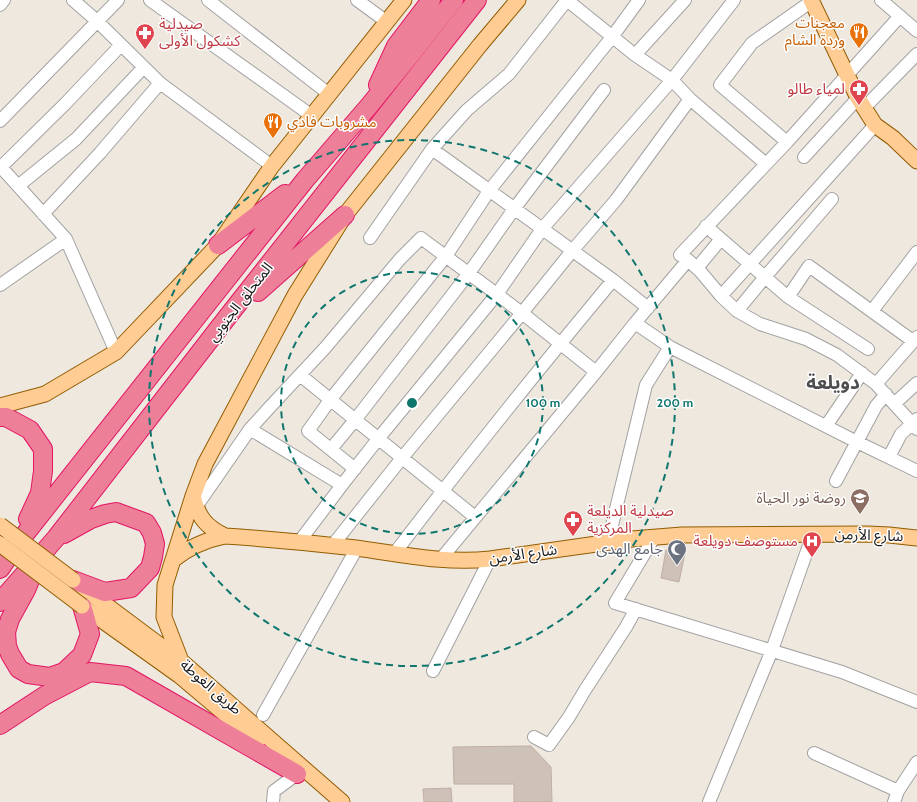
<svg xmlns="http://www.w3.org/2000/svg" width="917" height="802" viewBox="0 0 917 802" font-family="Cabin,'Noto Sans Arabic',sans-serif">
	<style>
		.building { fill: #cec1b8; stroke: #c0ada1 }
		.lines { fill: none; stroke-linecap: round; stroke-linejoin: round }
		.minor-casing { stroke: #a2a2a2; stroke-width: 14 }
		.major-casing { stroke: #925c00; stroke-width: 17 }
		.highway-casing { stroke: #e31564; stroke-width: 20 }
		.minor { stroke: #fff; stroke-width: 12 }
		.major { stroke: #ffcc93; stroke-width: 15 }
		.highway { stroke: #ed7f98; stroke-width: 18 }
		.major-bridge-casing { stroke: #925c00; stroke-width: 17; stroke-linecap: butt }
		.major-bridge { stroke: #ffcc93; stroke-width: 15 }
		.ring { fill: none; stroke: #0f766e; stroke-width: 2; stroke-dasharray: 7 5 }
		.labels { text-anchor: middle; stroke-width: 3; stroke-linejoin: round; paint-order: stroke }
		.food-label { font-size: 15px; fill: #c56008; stroke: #fff; text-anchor: end }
		.health-label { font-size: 15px; fill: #be3a42; stroke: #fff; text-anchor: start }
		.street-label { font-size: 15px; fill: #1b1b1b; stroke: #fff }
		.education-label { font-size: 15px; fill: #785e54; stroke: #fff; text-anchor: end }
		.worship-label { font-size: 15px; fill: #5b616d; stroke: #fff; text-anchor: end }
		.district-label { font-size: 19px; font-weight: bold; fill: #4e4e4e; stroke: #fff }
		.centre { fill: #0f766e; stroke: #fff; stroke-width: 2 }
		.ring-label { font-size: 12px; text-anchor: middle; font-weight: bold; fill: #0f766e; stroke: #fff; stroke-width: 3; stroke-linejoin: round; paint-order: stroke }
	</style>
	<rect width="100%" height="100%" fill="#eee8df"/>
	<path class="building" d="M666 550 685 553 679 582 661 578Z
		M531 746 551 767 552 802H514V784H454L453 747Z
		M451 788 452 802H424L423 789Z"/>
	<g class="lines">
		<g class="minor-casing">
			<path id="minor" d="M73 0 97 21 160 83 272 166
				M150 0 312 116
				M208 0 329 94
				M357 0 387 22
				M881 0 917 31
				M0 5 4 0
				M900 16 787 142 680 255 688 260 700 271 721 296 737 311 760 324 806 339 837 355 876 384 917 429
				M635 55 685 0
				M864 108 917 54
				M0 121 118 0
				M787 142 720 85 752 43 812 1
				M432 149 613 280 648 308
				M804 157 858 98
				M0 166 66 239 116 352
				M0 168 65 104 121 45
				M18 186 76 139 144 67
				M43 214 100 153 160 83
				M706 226 788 297 868 349
				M370 238 432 149 467 110 509 74 567 0 635 55 672 80 690 99 766 164
				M697 268 721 239
				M0 285 66 239
				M721 296 875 125
				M788 297 809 266 913 341
				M737 311 765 277 832 199
				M872 311 917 252
				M635 323 670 347 857 442 917 471
				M300 375 475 517
				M876 384 917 337
				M894 404 917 383
				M826 426 862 373
				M250 429 342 485
				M331 449 355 420 469 273 514 209 604 90
				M889 457 901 434 917 419
				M355 469 308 431 330 400 446 256 489 191 612 37 639 0
				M836 481 876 406 886 394
				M196 507 250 429 269 408 325 348 400 259 421 238 522 313 596 372
				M655 536 615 603 842 672 917 702
				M299 542 342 485 378 439 497 294 542 229 672 80 734 0
				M608 542 646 385 670 347
				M332 546 402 458 522 313 572 251 616 200 690 99
				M394 554C465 461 538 370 613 280
				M440 560 596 372 635 323 688 260
				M433 671 490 559
				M263 715 357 548
				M534 737 549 745 569 717 585 690 626 627 636 609
				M814 753 898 791
				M273 802 274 791 297 774
				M709 802 772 650 813 534
				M894 802 898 791 917 762"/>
		</g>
		<g class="major-casing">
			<path id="major" d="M811 0 858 98 875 125 893 138 917 161
				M0 406 45 394 116 352 218 245 272 166 404 0
				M193 496C198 517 206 527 225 536
				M173 560C189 547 205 540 225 536 269 539 312 543 356 548 400 554 445 564 490 559L632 539 682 535 868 534 889 535 917 538
				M82 587 181 661 342 802
				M82 606 180 676 257 741
				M181 661 164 617 165 585 193 496 205 464 295 295 345 215 480 45 518 0"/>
		</g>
		<g class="highway-casing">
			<path id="highway" d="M378 85 396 46 431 0
				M218 245 285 194
				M258 292 345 215
				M0 417H6L30 430 43 449V471L40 493 28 519
				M64 534 91 519 105 514 116 512 146 523 152 533 155 544 153 557 150 568 131 588 105 592 73 580
				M0 569 18 543 305 180 369 106 412 53 454 0
				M33 573 26 590 10 619 6 632 7 646 10 654 19 669 28 674 50 677 64 672 82 655 90 634 82 606
				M0 602 56 538 229 315 477 0
				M0 725 44 696 90 672 126 676 297 774"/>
		</g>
		<use href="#minor" class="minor"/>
		<use href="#major" class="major"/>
		<use href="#highway" class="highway"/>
		<g class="major-bridge-casing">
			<path id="major-bridge" d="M0 525 73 580
				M0 544 82 606"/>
		</g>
		<use href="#major-bridge" class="major-bridge"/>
	</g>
	<g class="ring">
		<circle cx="412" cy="403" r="131"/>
		<circle cx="412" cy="403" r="263"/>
	</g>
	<defs>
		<g id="restaurant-pin" transform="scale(1)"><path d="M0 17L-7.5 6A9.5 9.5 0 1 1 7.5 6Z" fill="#e8710a" stroke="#fff"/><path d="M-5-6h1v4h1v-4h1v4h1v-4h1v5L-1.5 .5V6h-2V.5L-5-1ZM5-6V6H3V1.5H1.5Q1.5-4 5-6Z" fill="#fff"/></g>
		<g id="pharmacy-pin" transform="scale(1)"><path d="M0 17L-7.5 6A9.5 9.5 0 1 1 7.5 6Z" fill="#e0444e" stroke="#fff"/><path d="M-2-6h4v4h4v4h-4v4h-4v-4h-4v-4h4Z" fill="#fff"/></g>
		<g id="school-pin" transform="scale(1)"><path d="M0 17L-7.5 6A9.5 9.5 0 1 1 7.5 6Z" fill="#8d6e63" stroke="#fff"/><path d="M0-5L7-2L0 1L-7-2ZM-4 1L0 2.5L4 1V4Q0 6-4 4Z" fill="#fff"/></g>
		<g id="hospital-pin" transform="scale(1)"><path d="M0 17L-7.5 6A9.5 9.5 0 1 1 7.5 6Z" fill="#e0444e" stroke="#fff"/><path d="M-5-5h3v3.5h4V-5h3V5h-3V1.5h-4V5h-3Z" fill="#fff"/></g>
		<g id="mosque-pin" transform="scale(1)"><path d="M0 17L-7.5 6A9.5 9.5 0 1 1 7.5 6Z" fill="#6b7280" stroke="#fff"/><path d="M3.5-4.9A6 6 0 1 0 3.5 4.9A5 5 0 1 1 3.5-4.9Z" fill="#fff"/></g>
	</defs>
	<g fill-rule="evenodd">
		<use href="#restaurant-pin" x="859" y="32"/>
		<use href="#pharmacy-pin" x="145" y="33"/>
		<use href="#pharmacy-pin" x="859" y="89"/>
		<use href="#restaurant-pin" x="273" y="122"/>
		<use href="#school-pin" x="860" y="498"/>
		<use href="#pharmacy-pin" x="573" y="520"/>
		<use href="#hospital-pin" x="812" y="541"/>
		<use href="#mosque-pin" x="677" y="549"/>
	</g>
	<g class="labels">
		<g class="food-label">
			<text x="845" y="28">معجنات<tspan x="845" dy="17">وردة الشام</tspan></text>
			<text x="287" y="127" text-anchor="start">مشروبات فادي</text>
		</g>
		<g class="health-label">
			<text x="159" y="29">صيدلية<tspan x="159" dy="17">كشكول الأولى</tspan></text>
			<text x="845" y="94" text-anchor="end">لمياء طالو</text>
			<text x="587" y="516">صيدلية الديلعة<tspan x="587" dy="17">المركزية</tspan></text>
			<text x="798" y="546" text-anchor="end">مستوصف دويلعة</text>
		</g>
		<g class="street-label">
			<text transform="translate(240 302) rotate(-52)" y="5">المتحلق الجنوبي</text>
			<text transform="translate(869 535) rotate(2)" y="5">شارع الأرمن</text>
			<text transform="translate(523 554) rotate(-8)" y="5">شارع الأرمن</text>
			<text transform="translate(211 687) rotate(41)" y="5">طريق الغوطة</text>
		</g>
		<g class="education-label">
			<text x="846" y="503">روضة نور الحياة</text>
		</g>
		<g class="worship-label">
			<text x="663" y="554">جامع الهدى</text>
		</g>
		<g class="district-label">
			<text x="833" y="389">دويلعة</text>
		</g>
	</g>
	<circle cx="412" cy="403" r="6" class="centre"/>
	<g class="ring-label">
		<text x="543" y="407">100 m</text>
		<text x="675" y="407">200 m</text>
	</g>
</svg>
